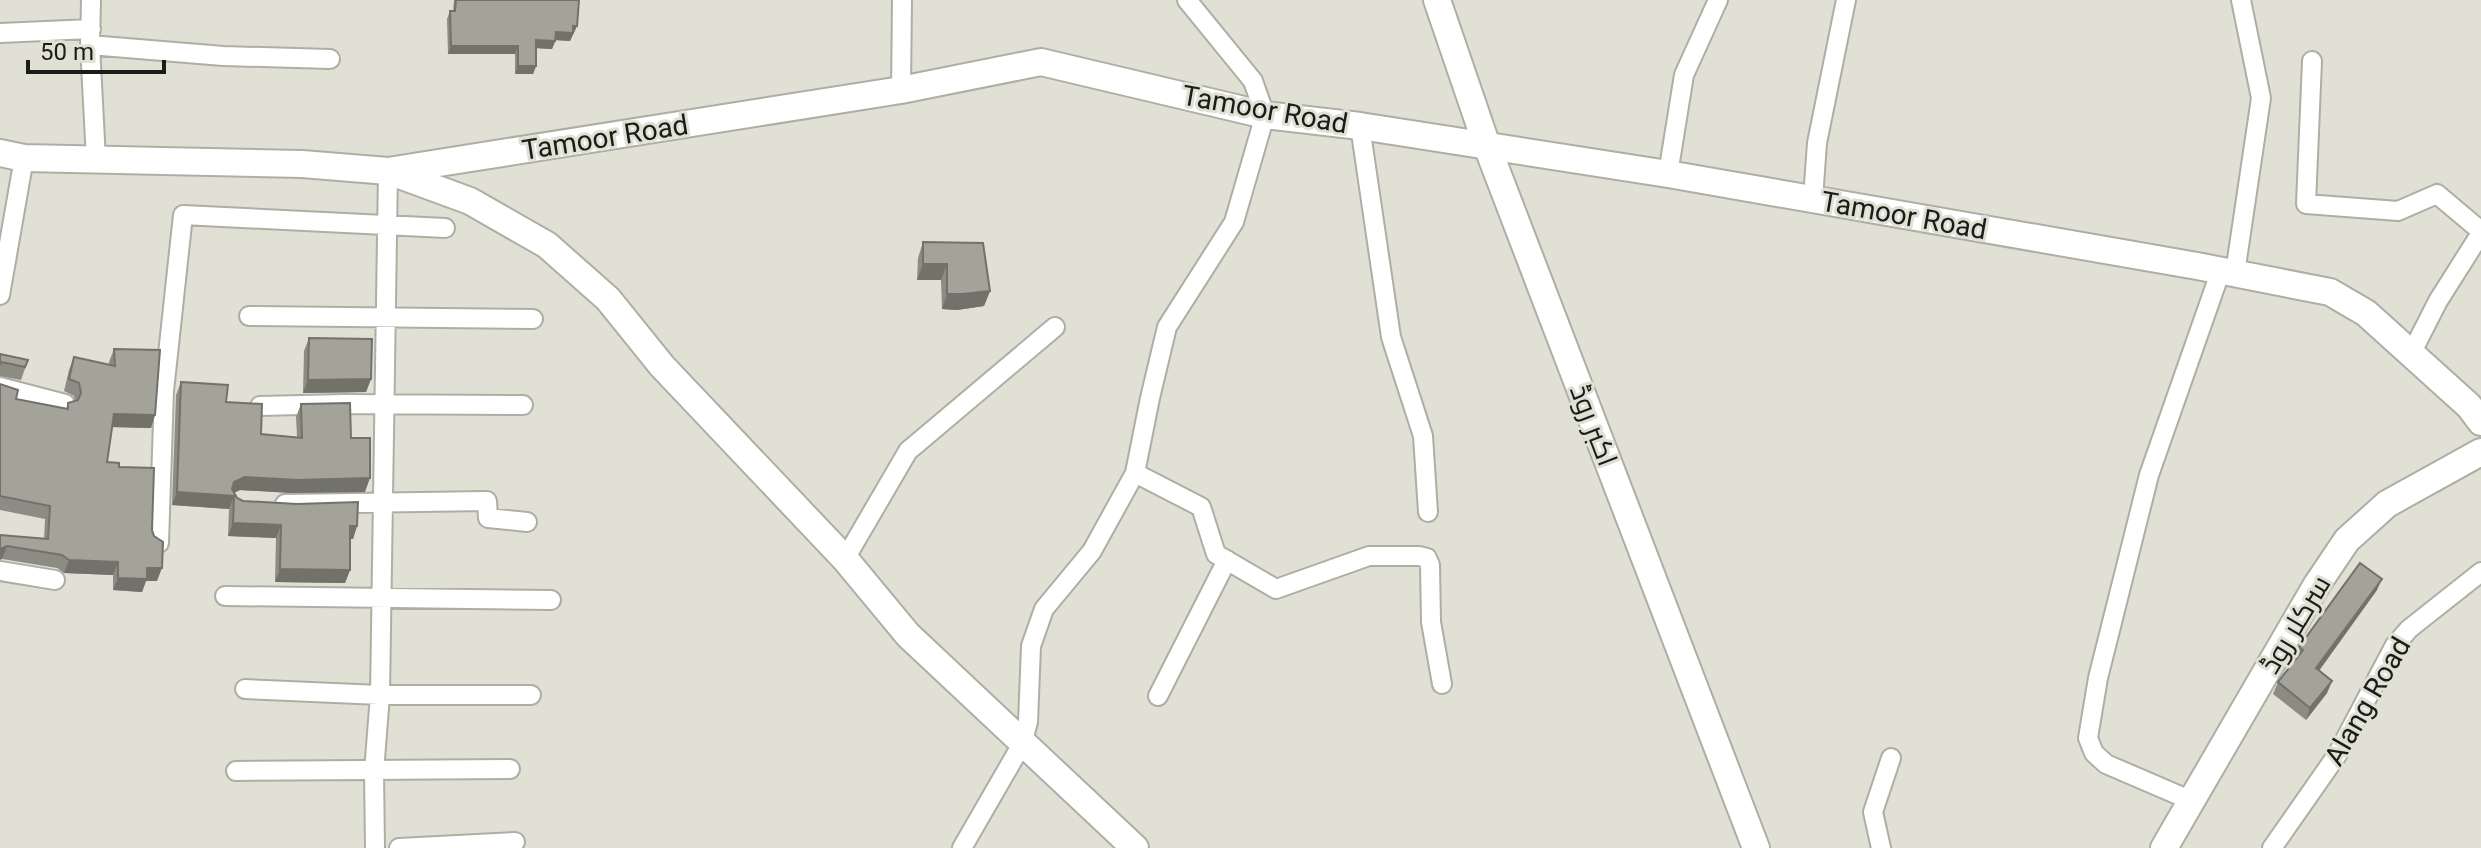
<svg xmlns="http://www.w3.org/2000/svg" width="2481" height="848" viewBox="0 0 2481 848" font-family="Roboto,Cairo,sans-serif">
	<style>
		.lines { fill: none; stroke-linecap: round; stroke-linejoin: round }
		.street-casing { stroke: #aeaea4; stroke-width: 22 }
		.secondary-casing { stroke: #aeaea4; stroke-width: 30 }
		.street { stroke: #fff; stroke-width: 18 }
		.secondary { stroke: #fff; stroke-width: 26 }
		.wall { fill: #8c8c84 }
		.shaded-wall { fill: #72726b }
		.building { fill: #a3a399; stroke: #72726b; stroke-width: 2 }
		.labels { text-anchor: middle; stroke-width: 6; stroke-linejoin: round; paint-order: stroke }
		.street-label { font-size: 28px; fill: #1b1c18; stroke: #e0e0d5 }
	</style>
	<rect width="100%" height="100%" fill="#e0e0d5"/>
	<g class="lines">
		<g class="street-casing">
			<path id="street" d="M91 0 90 45 96 160
				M0 33 91 29
				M90 45 223 56 330 59
				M2312 61 2306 204 2398 211 2437 194 2481 231
				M901 90 902 0
				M1360 126 1391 337 1423 436 1428 512
				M1668 174 1684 75 1718 0
				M1813 199 1817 143 1846 0
				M2235 273 2261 98 2241 0
				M0 295 24 158
				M249 316 533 319
				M2411 354 2438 301 2481 233
				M0 387 65 404
				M260 406 345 404 523 405
				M1135 473 1201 507 1216 554 1276 589 1369 556H1419L1427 558 1430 565 1431 622 1442 684
				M285 504 487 501 488 518 527 522
				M159 543 164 391 183 215 445 228
				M845 559 908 451 1055 327
				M0 571 55 580
				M225 596 551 600
				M245 689 380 695H531
				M1158 696 1227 560
				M236 771 510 769
				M2192 801 2106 764 2094 753 2088 738 2098 678 2149 475 2221 270
				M375 848 374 772 380 695 388 171
				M399 848 515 842
				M962 848 1022 744 1028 722 1031 646 1044 609 1092 551 1135 473 1150 398 1167 327 1234 222 1265 115 1253 81 1187 0
				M1881 848 1873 812 1891 758
				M2272 848 2337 755 2395 645 2409 629 2481 572"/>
		</g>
		<g class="secondary-casing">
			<path id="secondary" d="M1437 0 1487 146 1756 848
				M0 153 24 158 302 164 388 171 901 90 1041 62 1265 115 1360 126 1668 174 2197 266 2330 292 2366 313 2469 406 2481 422
				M391 172 470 201 547 245 608 299 662 366 845 559 908 635 1135 848
				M2164 848 2316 586 2347 540 2387 504 2481 452"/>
		</g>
		<use href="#street" class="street"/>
		<use href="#secondary" class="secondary"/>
	</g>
	<path class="wall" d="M454 0H579L577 26 570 41 556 40 552 49 536 48V66L533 74H515V54H448L447 19 450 11H453Z
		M923 242 990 291 984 306 957 310 942 309 941 280H917L918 258Z
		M309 338 371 379 366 392 303 393 304 351Z
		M114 349 155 415 151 428 112 427 107 462 119 467 152 530 157 581H146L142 592 113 590V575L64 573 57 568 2 559 0 535 44 539 45 519 0 510V384L16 399 66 409 68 403 75 401 74 396 64 391 69 370 74 357 109 365V362Z
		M0 354 28 360 21 380 0 376Z
		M181 382 226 402 261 434 297 437 296 417 301 404 351 438 365 492 292 493 240 490 234 493 237 498 243 501 357 526 353 539H350V570L345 583 275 582 276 538 228 536 229 509 172 505 176 395Z
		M2377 590 2319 671 2332 681 2327 693 2306 720 2273 694 2278 682 2296 659 2295 658 2299 647Z"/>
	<path class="shaded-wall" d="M573 26H577L570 41 553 40 556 32Z
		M536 40 555 41 552 49 533 48Z
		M451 46H518L515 54H448Z
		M518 66H536L533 74H515Z
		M923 264H947L941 280H917Z
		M990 291 984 306 957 310 942 309 947 294Z
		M371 379 366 392 303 393 308 380Z
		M114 414 155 415 151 428 110 427Z
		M245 477 370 478 365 492 292 493 240 490 229 495 234 482Z
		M177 492 234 496 229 509 172 505Z
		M233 523 281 525 276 538 228 536Z
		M350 526H357L353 539H346Z
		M7 546 2 559 0 560V549Z
		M69 560 118 562 113 575 64 573Z
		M147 568H162L157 581H146L142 592 113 590 118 578Z
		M280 569 350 570 345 583 275 582Z
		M2382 579 2377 590 2312 680 2316 668Z
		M2332 681 2327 693 2306 720 2310 708Z"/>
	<path class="building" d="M456 0H579L577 26H573V33L556 32 555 41 536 40V66H518V46H451L450 11H455Z
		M923 242 983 243 990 291 963 294H947V264H923Z
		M309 338 372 339 371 379 308 380Z
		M114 349 160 350 155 415 114 414 107 462 119 463V467L154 468 152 530 154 536 163 542 162 568H147V579L118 578V562L69 560 62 555 7 546 0 549V535L48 539 50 506 0 496V384L18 390 16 399 68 409V403L78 400 81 393 79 383 69 379 74 357 115 366Z
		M0 354 28 360 25 367 2 362 0 364Z
		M181 382 228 385 226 402 262 404 261 434 302 438 301 404 350 403 351 438H370V478L297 480 245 477 234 482 232 489 237 498 243 501 297 504 358 502 357 526H350V570L280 569 281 525 233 523 234 496 177 492Z
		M2360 563 2382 579 2316 668 2332 681 2310 708 2278 682 2303 650 2299 647Z"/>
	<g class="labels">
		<g class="street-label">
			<text transform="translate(1265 109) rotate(10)" y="10">Tamoor Road</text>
			<text transform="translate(605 137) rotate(-9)" y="10">Tamoor Road</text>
			<text transform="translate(1904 215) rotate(10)" y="10">Tamoor Road</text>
			<text transform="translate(1594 425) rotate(69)" y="10">اکبر روڈ</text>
			<text transform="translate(2295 624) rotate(-59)" y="10">سرکلر روڈ</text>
			<text transform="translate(2367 701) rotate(-60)" y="10">Alang Road</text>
		</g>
	</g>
	<path d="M28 60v12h136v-12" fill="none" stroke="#1b1c18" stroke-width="4"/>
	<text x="40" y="60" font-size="24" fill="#1b1c18" stroke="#e0e0d5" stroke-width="6" paint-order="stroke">50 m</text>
</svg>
